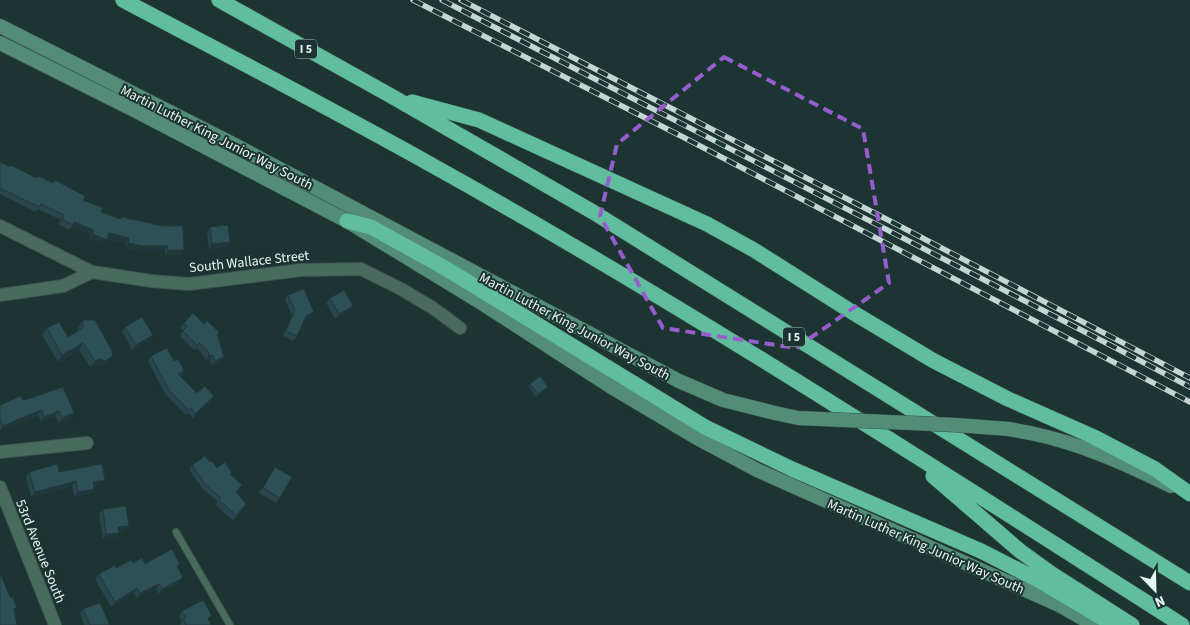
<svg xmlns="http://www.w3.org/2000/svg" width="1190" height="625" viewBox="0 0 1190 625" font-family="'Source Sans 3',sans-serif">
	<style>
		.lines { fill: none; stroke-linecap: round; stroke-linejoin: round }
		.service-casing { stroke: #3c5351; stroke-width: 8 }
		.minor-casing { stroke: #3c5351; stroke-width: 14 }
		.secondary-casing { stroke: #3c5351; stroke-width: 15 }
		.motorway-casing { stroke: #3c5351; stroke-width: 16 }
		.service { stroke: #486b5e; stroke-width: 6 }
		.minor { stroke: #486b5e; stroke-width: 12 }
		.secondary { stroke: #538d78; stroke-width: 14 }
		.motorway { stroke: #60be9f; stroke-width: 15 }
		.rail-casing { stroke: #c5d5d4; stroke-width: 5.5 }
		.rail { stroke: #1c3432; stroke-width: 4; stroke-dasharray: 11; stroke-linecap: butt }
		.secondary-bridge-casing { stroke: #3c5351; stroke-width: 15; stroke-linecap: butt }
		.secondary-bridge { stroke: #538d78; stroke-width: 14 }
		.wall { fill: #27454a }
		.shaded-wall { fill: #20383c }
		.building { fill: #2d5056; stroke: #20383c }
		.marked { fill: none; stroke: #965ecc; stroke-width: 4; stroke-dasharray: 10 6; stroke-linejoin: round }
		.labels { text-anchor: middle; stroke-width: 4; stroke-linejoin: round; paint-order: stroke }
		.shield { fill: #1c3432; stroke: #a9bab9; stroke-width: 1 }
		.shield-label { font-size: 12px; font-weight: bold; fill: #e6f4f3 }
		.street-label { font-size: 14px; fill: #e6f4f3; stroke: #1c3432 }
	</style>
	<rect width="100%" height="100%" fill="#1c3432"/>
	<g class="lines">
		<g class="service-casing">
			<path id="service" d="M176 532 230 625"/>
		</g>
		<g class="minor-casing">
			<path id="minor" d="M0 226 92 272
				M0 295 63 286 92 272 151 281 189 284 301 270 361 269 401 289 433 308 460 328
				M0 452 87 443
				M0 487 55 625"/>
		</g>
		<g class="secondary-casing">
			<path id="secondary" d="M0 26 233 144 679 381 723 400 775 413
				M0 43 136 111 347 221 480 302 613 388 697 438 757 470 1059 605 1094 625
				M1030 433C1080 443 1126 464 1171 486"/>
		</g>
		<g class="motorway-casing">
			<path id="motorway" d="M123 0C225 54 328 107 428 163 686 306 933 467 1182 625
				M219 0 393 97 593 212 1190 583
				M412 102 479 120 707 224 754 250 852 312 934 361 1008 399 1094 437 1155 469 1190 494
				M347 221 371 227 445 268 705 427 792 469 981 551 1042 582 1114 625
				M933 476 1020 551 1052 574 1132 625"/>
		</g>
		<use href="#service" class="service"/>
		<use href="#minor" class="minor"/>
		<use href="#secondary" class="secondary"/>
		<use href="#motorway" class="motorway"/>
		<g class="rail-casing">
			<path id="rail" d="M413 0 681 136 1190 402
				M442 0 1114 347 1190 387
				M461 0 890 221 1190 378"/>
		</g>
		<use href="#rail" class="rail"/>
		<g class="secondary-bridge-casing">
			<path id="secondary-bridge" d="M775 413 798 418 956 425 1009 429 1030 433"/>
		</g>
		<use href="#secondary-bridge" class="secondary-bridge"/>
	</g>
	<path class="wall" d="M0 162 36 178 53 183 55 180 83 200 101 212 120 219 122 217 184 250 180 255H165V250L139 251 125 248 126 243 107 239 103 244 89 239 91 234 71 227 69 230 58 224 61 220 38 209 35 212 0 194Z
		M210 227 227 247 209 249 207 232Z
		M288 295 314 312 311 317 304 320 297 336 293 341 283 336 292 315 285 300Z
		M330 298 349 311 335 319 326 303Z
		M83 320 108 363 101 367 95 365 90 367 79 350 58 362 42 335 47 328 68 337 79 331 78 327Z
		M184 323 204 324 218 334 224 357 221 362 211 365 210 360 206 361 204 356 196 348 194 350 180 336 183 331 180 328Z
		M125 327 149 340 132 350 122 331Z
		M151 356 174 361 184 370 180 376 197 393 211 401 193 418 188 413 186 415 165 394 148 361Z
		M530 384 546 389 536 397 528 386Z
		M22 400H25L74 413 71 418 59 423 55 416 41 422 38 415 0 430V405Z
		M210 462 217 468 231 475 243 509 233 520 215 505 218 502 203 489 189 470 192 465Z
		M275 467 280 498 276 503 259 493Z
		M29 472H59L102 484 93 486 94 489 91 494 74 497 72 486 31 497 26 477Z
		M103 509 126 531 119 532 116 538 103 539 99 514Z
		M133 563 178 568 179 583 158 594 156 589 136 598 134 593 111 607 95 579 99 574Z
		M83 609 110 625H84L80 614Z
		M182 611 209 620 211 625H180L182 622 179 616Z"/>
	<path class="shaded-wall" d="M74 222 94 230 91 234 71 227Z
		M109 233 129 238 126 243 106 238Z
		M93 234 107 240 103 244 89 239Z
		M230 242 227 247 209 249 212 244Z
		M128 243 168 246 165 250 139 251 125 248Z
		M168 250H184L180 255H165Z
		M353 306 349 311 335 319 339 314Z
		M314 312 311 317 303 321 306 316Z
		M153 335 149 340 132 350 136 345Z
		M83 343 79 350 58 362 62 355Z
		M213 355 210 360 206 361 209 356Z
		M113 356 108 363 101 367 95 365 90 367 95 361 100 359Z
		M224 357 221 362 211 365 215 361Z
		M214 396 211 401 193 418 196 413Z
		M41 410 38 415 0 430 3 426Z
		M59 411 55 416 41 422 44 417Z
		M74 413 71 418 59 423 62 418Z
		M105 480 102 484 89 487 93 482Z
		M76 481 72 486 31 497 35 492Z
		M94 489 91 494 74 497 78 492Z
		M129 526 126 531 115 532 118 527Z
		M119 533 116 538 103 539 106 534Z
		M183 578 179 583 158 594 162 589Z
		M159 584 156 589 136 598 140 593Z
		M137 588 134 593 111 607 115 602Z"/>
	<path class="building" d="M0 162 10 167 11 165 36 178 38 176 53 183 55 180 85 196 83 200 103 208 101 212 121 219 122 217 163 226H183L184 250H168V246H142L128 243 129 238 109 233 107 240 93 234 94 230 74 222 73 225 62 219 64 215 41 204 39 207 0 188Z
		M228 225 230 242 212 244 210 227Z
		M304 289 314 312 306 316 297 336 286 331 295 310 288 295Z
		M344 290 353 306 339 314 330 298Z
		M193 313 204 324 207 321 219 332 217 334 224 357 215 361 213 355 209 356 208 351 200 343 197 345 183 331 187 326 184 323Z
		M142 317 153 335 136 345 125 327Z
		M83 320H95L112 351 113 356 105 361 100 359 95 361 83 343 62 355 47 328 59 322 68 337 83 328Z
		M167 348 174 361 178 359 184 370 178 374 197 393 205 386 214 396 196 413 191 408 189 410 169 390 151 356Z
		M540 376 548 387 538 394 530 384Z
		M63 387 74 413 62 418 59 411 44 417 41 410 3 426 0 419V405L21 396 22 400 24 399 25 400Z
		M205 456 210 462 212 461 217 468 225 462 232 473 230 474 242 485 236 492 246 504 236 515 219 500 221 498 206 485 192 465Z
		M57 464 59 472 102 464 105 480 93 482 94 489 78 492 76 481 35 492 29 472Z
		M275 467 292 477 280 498 263 488Z
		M126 506 129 526 118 527 119 533 106 534 103 509Z
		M172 549 180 564 177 566 183 578 162 589 159 584 140 593 137 588 115 602 99 574 115 565 116 568 131 560 133 563 142 558 145 564Z
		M0 573 10 597 13 598 17 608 14 609 17 625H0Z
		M203 600 212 616 208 618 211 625H186L183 620 186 618 182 611Z
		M100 603 110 625H90L83 609Z"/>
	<path class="marked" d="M724 57 863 129 889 283 796 348 663 328 600 216 617 144Z"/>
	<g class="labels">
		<g class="shield">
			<rect x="295" y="39.5" width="22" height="19" rx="4"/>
			<rect x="783" y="327.5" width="22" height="19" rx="4"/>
		</g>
		<g class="shield-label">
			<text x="306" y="53">I 5</text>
			<text x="794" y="341">I 5</text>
		</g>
		<g class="street-label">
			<text transform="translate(217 137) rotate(27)" y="5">Martin Luther King Junior Way South</text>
			<text transform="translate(249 261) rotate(-6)" y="5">South Wallace Street</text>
			<text transform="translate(575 326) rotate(28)" y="5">Martin Luther King Junior Way South</text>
			<text transform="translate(926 546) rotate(24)" y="5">Martin Luther King Junior Way South</text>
			<text transform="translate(41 551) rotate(68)" y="5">53rd Avenue South</text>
		</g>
	</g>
	<g transform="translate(1155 590) rotate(157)" stroke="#1c3432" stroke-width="4" paint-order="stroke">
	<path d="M0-4L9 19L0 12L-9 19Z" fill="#e6f4f3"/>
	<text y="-8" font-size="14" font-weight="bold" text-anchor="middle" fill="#e6f4f3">N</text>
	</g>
</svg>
